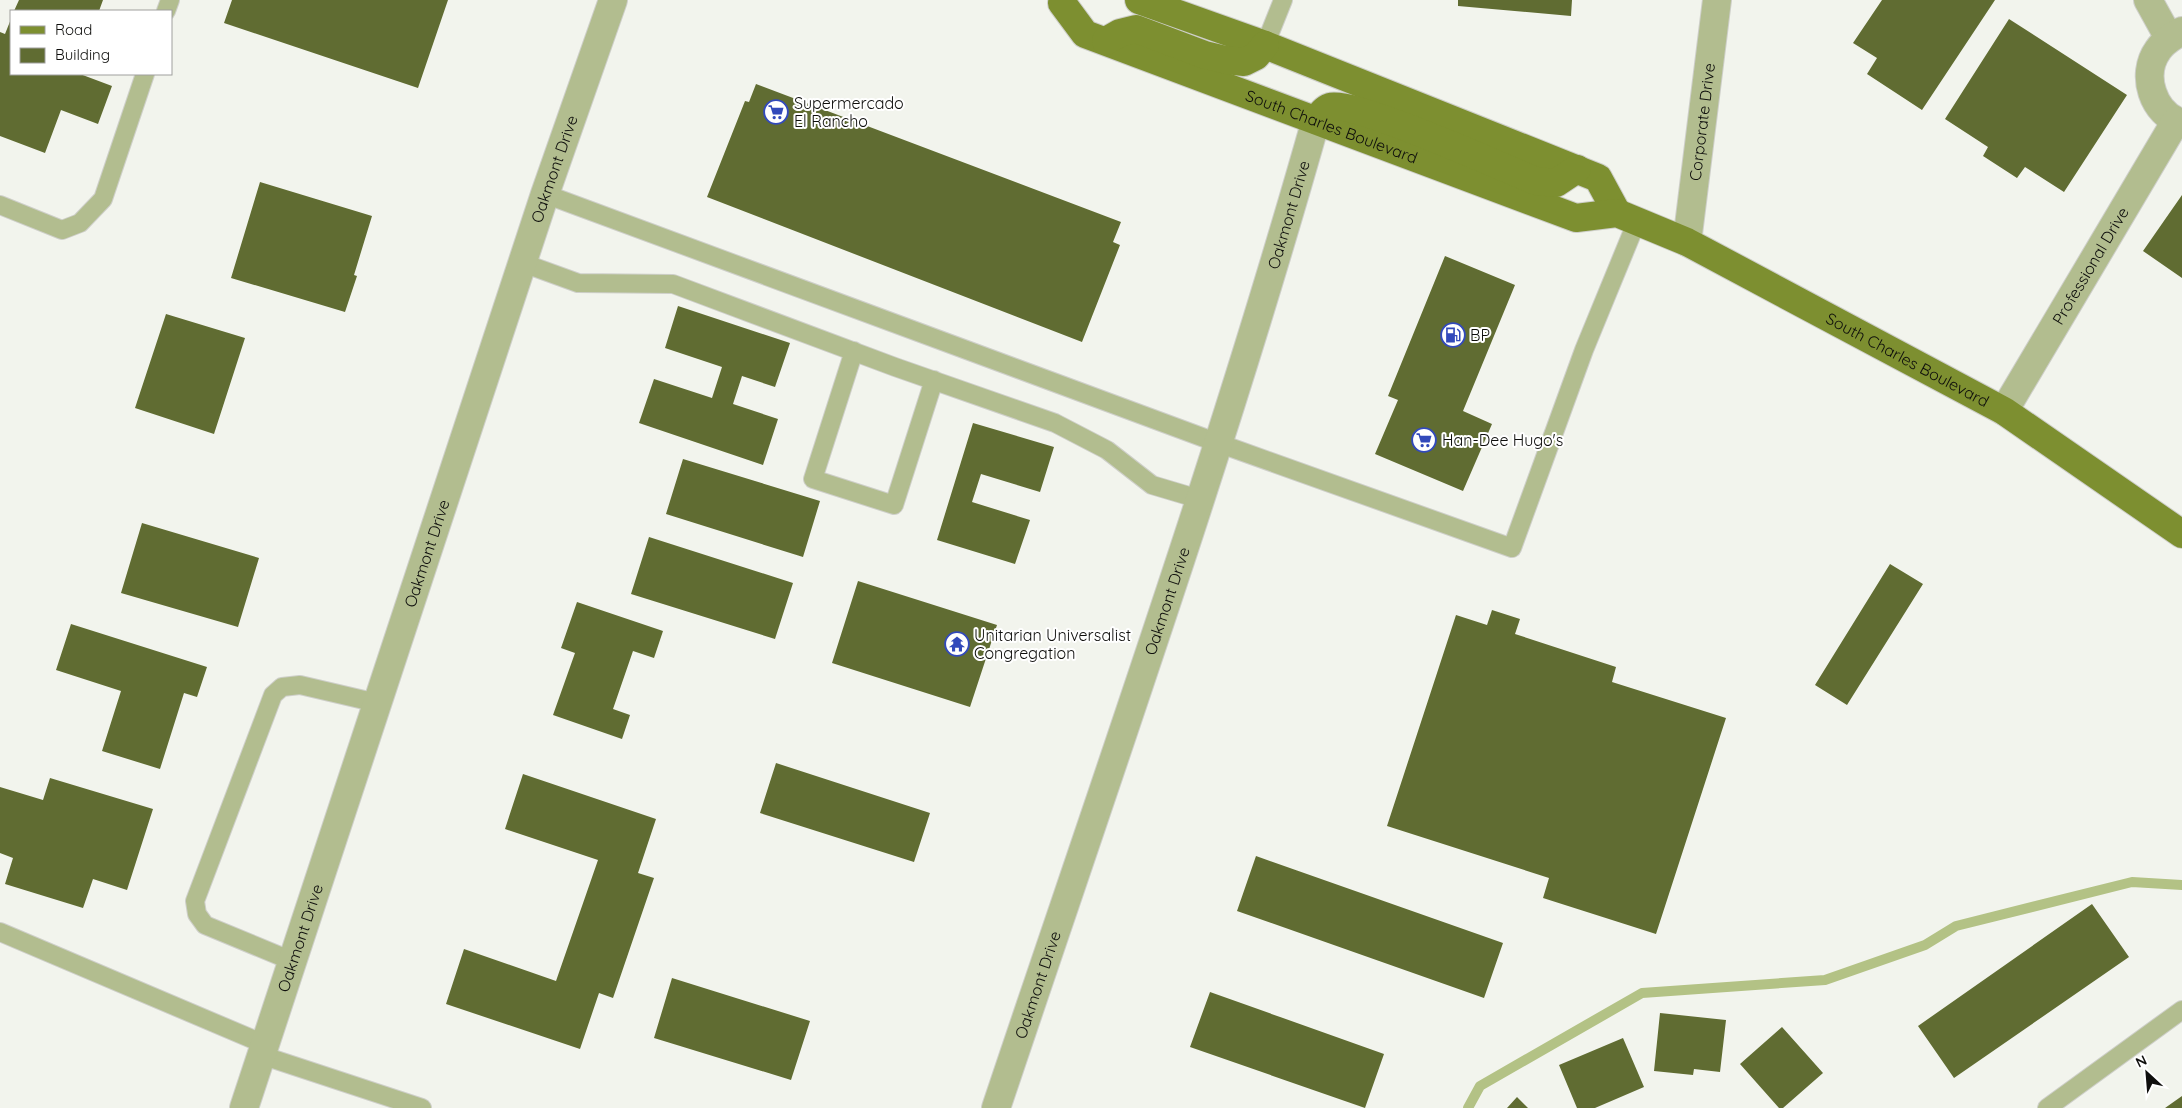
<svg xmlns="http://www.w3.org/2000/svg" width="2182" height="1108" viewBox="0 0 2182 1108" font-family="Quicksand,sans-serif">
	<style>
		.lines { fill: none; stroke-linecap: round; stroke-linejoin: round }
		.stream { stroke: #b3c285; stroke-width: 10 }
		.building { fill: #606c32 }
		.lane-casing { stroke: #cecfc9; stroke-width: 20 }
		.street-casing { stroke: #cecfc9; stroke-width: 30 }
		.primary-casing { stroke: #cecfc9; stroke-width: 30 }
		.lane { stroke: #b2bd8f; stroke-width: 18 }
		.street { stroke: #b2bd8f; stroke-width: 28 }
		.primary { stroke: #7d8f30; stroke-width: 28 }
		.labels { text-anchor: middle; stroke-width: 4; stroke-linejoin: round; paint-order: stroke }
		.poi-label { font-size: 16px; fill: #0e0e0c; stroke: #fff; text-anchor: start }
		.street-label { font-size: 16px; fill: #0e0e0c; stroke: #fff }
	</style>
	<rect width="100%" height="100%" fill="#f2f4ed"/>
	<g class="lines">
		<path class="stream" d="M1468 1108 1480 1086 1642 993 1825 980 1925 945 1956 926 2132 882 2182 885"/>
	</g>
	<path class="building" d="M19 0H103L99 11H14Z
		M232 0H448L418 88 224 23Z
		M1458 0H1572L1571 16 1458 6Z
		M1882 0H1995L1922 110 1867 74 1877 58 1853 43Z
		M11 19V74H80L112 86 98 124 61 110 45 153 0 136V32L5 34Z
		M2009 19 2127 95 2064 192 2025 167 2017 178 1983 156 1988 147 1945 119Z
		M756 84 1121 222 1113 242 1120 245 1082 342 707 197 745 101 749 102Z
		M260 182 372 216 354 275 357 276 345 312 231 278Z
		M2182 195V278L2143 251Z
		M1445 256 1515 285 1463 411 1492 424 1463 491 1375 454 1398 400 1388 396Z
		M678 306 790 343 775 387 742 376 733 404 778 419 763 465 639 423 654 379 712 398 722 367 665 348Z
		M166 314 245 338 214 434 135 408Z
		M973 423 1054 447 1040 492 981 474 972 502 1030 520 1015 564 937 540Z
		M683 459 820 501 803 557 666 514Z
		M142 523 259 558 238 627 121 593Z
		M649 537 793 583 775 639 631 594Z
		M1890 564 1923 584 1847 705 1815 685Z
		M858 581 997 625 970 707 832 663Z
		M577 602 663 631 654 658 633 651 613 709 630 715 622 739 553 715 575 653 561 648Z
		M1492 610 1520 619 1515 634 1616 667 1612 682 1726 718 1656 934 1543 898 1549 878 1387 826 1456 615 1487 625Z
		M71 624 207 667 197 697 184 693 160 769 102 751 121 691 56 670Z
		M776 763 930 813 914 862 760 813Z
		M523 774 656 819 638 873 654 878 613 998 599 993 580 1049 446 1004 464 949 556 981 598 860 505 829Z
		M50 778 153 809 127 890 93 879 83 908 5 884 13 858 0 853V787L43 800Z
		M1256 856 1503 943 1484 998 1237 911Z
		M2092 904 2129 957 1954 1078 1918 1026Z
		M672 978 810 1021 791 1080 654 1038Z
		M1210 992 1384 1054 1365 1108 1190 1047Z
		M1660 1013 1726 1020 1720 1072 1694 1069 1693 1075 1654 1071Z
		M1782 1027 1823 1073 1783 1108H1779L1740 1064Z
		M1623 1038 1644 1087 1595 1108H1577L1559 1065Z
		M2182 1096V1108H2165Z
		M1517 1097 1528 1108H1507Z"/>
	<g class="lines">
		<g class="lane-casing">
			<path id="lane" d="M166 11 170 0
				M1265 45 1283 0
				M545 194 1218 443 1512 548 1584 350 1637 221
				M0 205 62 230 80 223 103 199 145 74
				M523 263 578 283 673 284 895 367 1055 423 1107 450 1152 485 1199 499
				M854 351 813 479 894 505 934 380
				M0 932 264 1044
				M292 961 205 925 197 914 195 901 273 695 282 687 300 685 377 703
				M261 1055 422 1108
				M2047 1108 2182 1010"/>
		</g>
		<g class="street-casing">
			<g id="street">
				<path d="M2148 0 2169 38"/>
				<path d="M2182 31C2173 36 2164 41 2158 50 2140 75 2153 114 2182 123"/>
				<path id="s1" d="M1687 242 1717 0"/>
				<path id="s2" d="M2004 411 2176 121"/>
				<path id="s3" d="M244 1108 545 194 613 0"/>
				<path id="s4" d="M996 1108C1106 780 1222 453 1316 120"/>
			</g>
		</g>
		<g class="primary-casing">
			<g id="primary">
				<path d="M1139 0 1265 45 1598 178 1617 213"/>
				<path id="s5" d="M1062 3 1085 34 1576 218 1617 213 1687 242 2004 411 2182 534"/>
				<path d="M1106 41 1120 33 1136 29 1205 55 1226 60 1244 62 1256 56 1265 45"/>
				<path d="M1316 120C1320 115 1324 109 1330 107 1354 100 1504 168 1536 181L1556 183 1577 169"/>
			</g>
		</g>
		<use href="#lane" class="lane"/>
		<use href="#street" class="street"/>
		<use href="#primary" class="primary"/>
	</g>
	<defs>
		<g id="supermarket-ring" transform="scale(1.25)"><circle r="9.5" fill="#fff" stroke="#3249bb" stroke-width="1.5"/><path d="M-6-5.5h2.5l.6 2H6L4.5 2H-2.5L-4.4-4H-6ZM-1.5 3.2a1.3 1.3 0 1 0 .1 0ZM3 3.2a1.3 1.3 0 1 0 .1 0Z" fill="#3249bb"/></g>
		<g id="fuel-ring" transform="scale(1.25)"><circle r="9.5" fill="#fff" stroke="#3249bb" stroke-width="1.5"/><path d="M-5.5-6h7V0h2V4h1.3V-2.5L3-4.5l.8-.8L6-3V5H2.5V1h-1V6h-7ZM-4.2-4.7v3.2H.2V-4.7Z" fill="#3249bb"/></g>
		<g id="temple-ring" transform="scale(1.25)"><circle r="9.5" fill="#fff" stroke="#3249bb" stroke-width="1.5"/><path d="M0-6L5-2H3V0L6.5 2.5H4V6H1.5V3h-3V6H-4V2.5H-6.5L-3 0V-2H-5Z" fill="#3249bb"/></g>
	</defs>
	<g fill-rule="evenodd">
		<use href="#supermarket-ring" x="776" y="112"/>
		<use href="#fuel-ring" x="1453" y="335"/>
		<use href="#supermarket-ring" x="1424" y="440"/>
		<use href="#temple-ring" x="957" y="644"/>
	</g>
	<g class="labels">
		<g class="poi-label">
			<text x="794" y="109">Supermercado<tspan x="794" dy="18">El Rancho</tspan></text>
			<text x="1470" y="341">BP</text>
			<text x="1442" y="446">Han-Dee Hugo's</text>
			<text x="974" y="641">Unitarian Universalist<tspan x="974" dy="18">Congregation</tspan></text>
		</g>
		<g class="street-label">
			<text dy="6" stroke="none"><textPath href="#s1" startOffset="121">Corporate Drive</textPath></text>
			<text dy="6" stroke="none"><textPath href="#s5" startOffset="302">South Charles Boulevard</textPath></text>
			<text dy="6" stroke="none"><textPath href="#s3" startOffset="989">Oakmont Drive</textPath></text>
			<text dy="6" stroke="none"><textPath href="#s4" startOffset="940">Oakmont Drive</textPath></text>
			<text dy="6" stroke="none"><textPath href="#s2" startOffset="169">Professional Drive</textPath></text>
			<text dy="6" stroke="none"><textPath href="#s5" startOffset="930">South Charles Boulevard</textPath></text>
			<text dy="6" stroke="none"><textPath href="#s3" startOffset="584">Oakmont Drive</textPath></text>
			<text dy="6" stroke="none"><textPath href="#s4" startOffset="535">Oakmont Drive</textPath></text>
			<text dy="6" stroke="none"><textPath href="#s3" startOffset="179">Oakmont Drive</textPath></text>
			<text dy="6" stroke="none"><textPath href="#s4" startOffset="130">Oakmont Drive</textPath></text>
		</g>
	</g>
	<rect x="10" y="10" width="162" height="65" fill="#ffffff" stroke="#9f9f9e"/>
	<rect x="20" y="26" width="25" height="8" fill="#7d8f30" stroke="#9f9f9e"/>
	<text x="55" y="35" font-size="15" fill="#0e0e0c">Road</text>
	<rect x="20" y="48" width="25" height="15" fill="#606c32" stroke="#9f9f9e"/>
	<text x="55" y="60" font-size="15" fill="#0e0e0c">Building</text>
	<g transform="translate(2147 1073) rotate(334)" stroke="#ffffff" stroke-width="4" paint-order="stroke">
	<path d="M0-4L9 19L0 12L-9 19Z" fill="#0e0e0c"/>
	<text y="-8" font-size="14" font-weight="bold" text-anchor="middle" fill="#0e0e0c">N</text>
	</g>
</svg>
